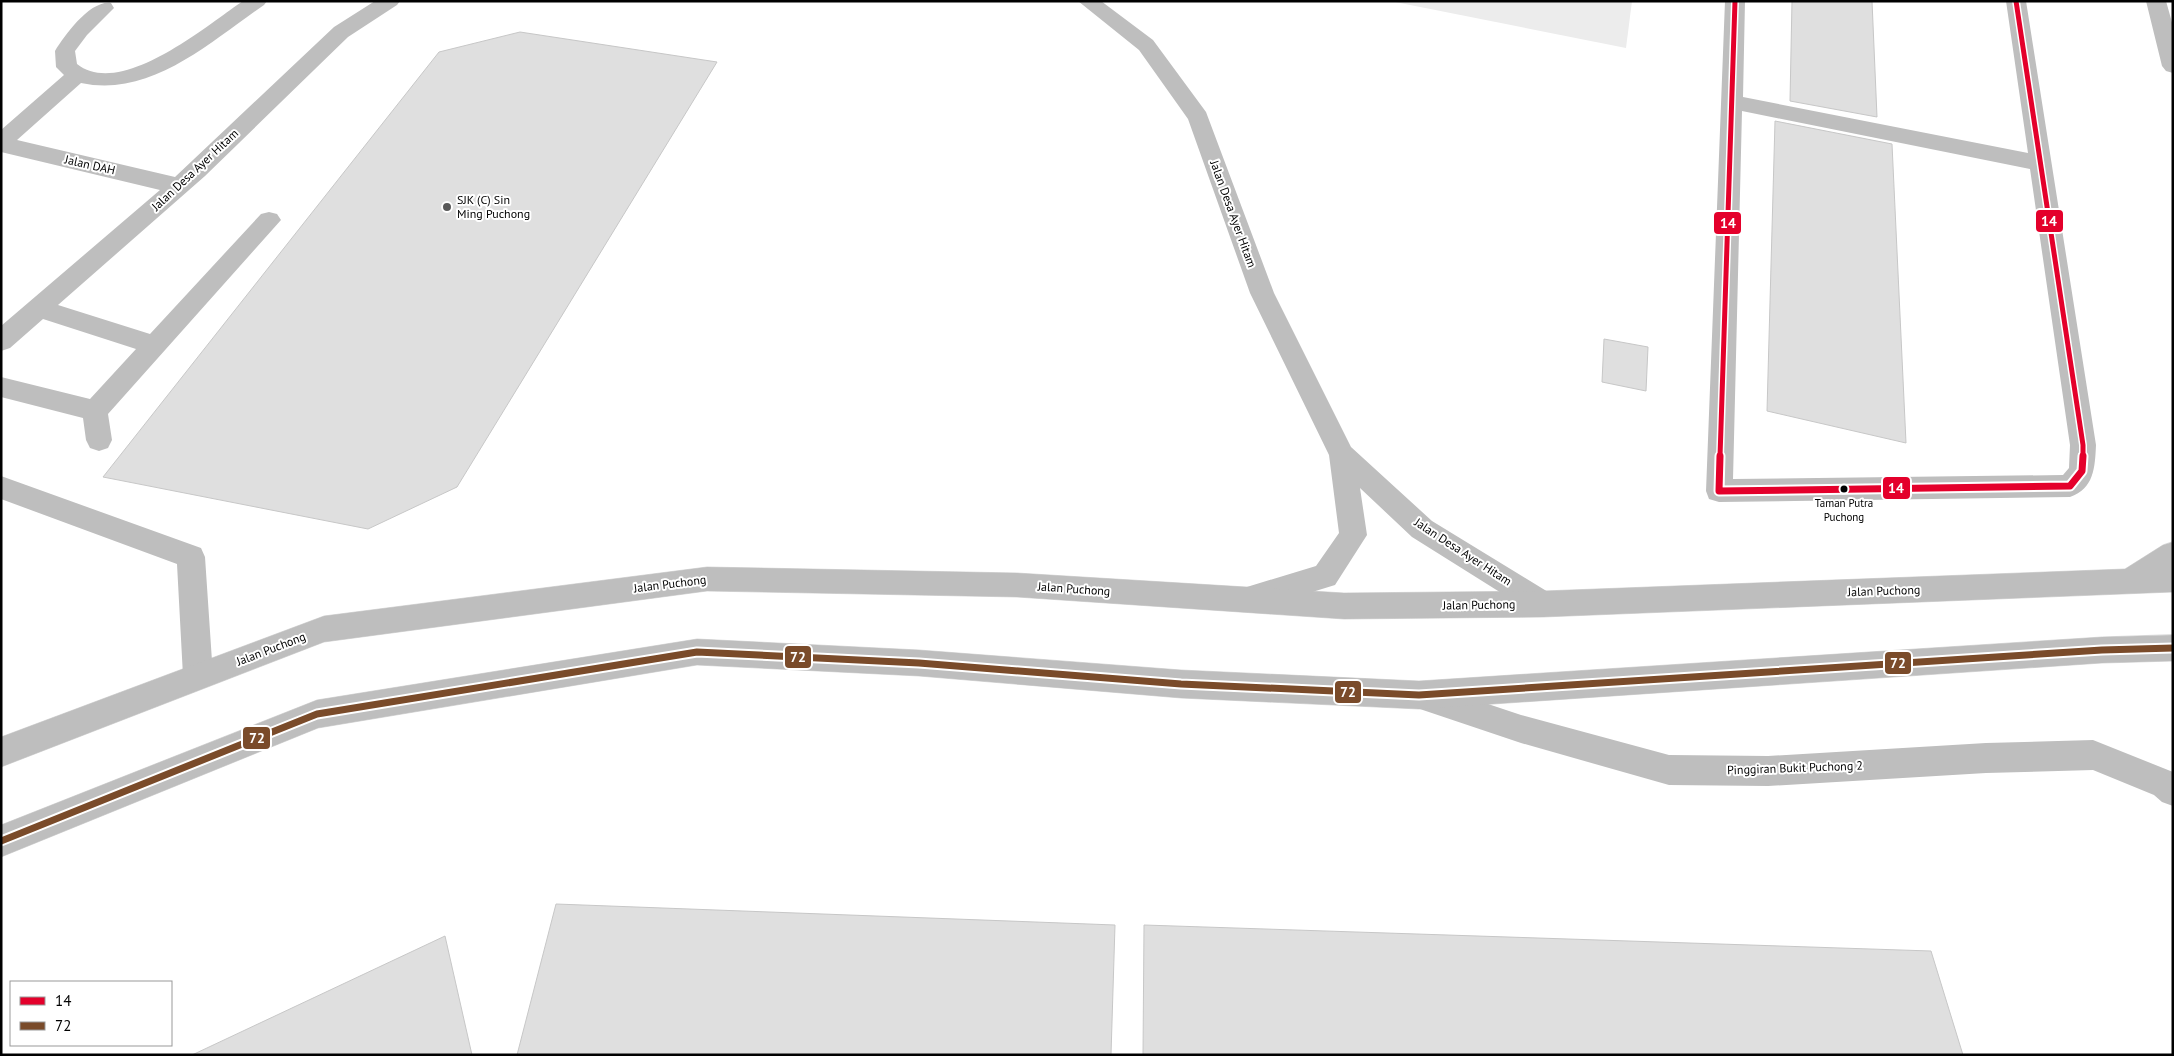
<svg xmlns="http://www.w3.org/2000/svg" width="2174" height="1056" viewBox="0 0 2174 1056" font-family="'PT Sans',sans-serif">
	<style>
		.green { fill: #ececec }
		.building { fill: #dfdfdf; stroke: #c7c7c7 }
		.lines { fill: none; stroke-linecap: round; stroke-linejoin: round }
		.major-casing { stroke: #dbdbdb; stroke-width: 1 }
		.minor { fill: #bebebe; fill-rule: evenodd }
		.major { fill: #bebebe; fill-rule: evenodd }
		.bus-1-far1-casing { stroke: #fff; stroke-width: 8 }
		.bus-1-casing { stroke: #fff; stroke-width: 11 }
		.bus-2-casing { stroke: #fff; stroke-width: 11 }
		.bus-1-far1 { stroke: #e4002b; stroke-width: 5 }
		.bus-1 { stroke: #e4002b; stroke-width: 7 }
		.bus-2 { stroke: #7a4b2a; stroke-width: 7 }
		.poi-dot { fill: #595959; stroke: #fff; stroke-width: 2 }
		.bus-dot { fill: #000; stroke: #fff; stroke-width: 2 }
		.labels { text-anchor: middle; stroke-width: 4; stroke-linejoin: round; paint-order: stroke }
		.bus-label { font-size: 11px; fill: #000; stroke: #fff }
		.street-label { font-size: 12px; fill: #000; stroke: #fff }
		.poi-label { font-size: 12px; fill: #000; stroke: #fff; text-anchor: start }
		.line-badge { stroke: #fff; stroke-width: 2 }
		.badge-label { font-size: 14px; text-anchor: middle; font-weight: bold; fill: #fff }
	</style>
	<rect width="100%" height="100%" fill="#fff"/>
	<path class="green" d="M1390 1H1632L1626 48Z"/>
	<path class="building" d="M1792 1H1872L1877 117 1790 101Z
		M520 32 717 62 457 487 368 529 103 477 439 52Z
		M1775 121 1892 144 1906 443 1767 411Z
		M1604 339 1648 347 1646 391 1602 382Z
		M556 904 1115 925 1111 1055H517Z
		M1144 925 1931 951 1963 1055H1143Z
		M445 936 472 1055H192Z"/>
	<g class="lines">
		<g class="major-casing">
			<path id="major" d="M2173 542V592L1543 617 1344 619 1017 597 707 591 324 642 1 767V737L324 616 707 567 1017 573 1344 593 1543 591 2125 569 2163 545Z
				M2173 635V661L2102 663 1419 709 1181 698 919 676 697 665 318 728 1 857V825L317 700 697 639 919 650 1181 670 1419 681 2102 637Z"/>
		</g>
		<path class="minor" d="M243 1H267L264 5C210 42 151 98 81 83L17 140 175 177 334 27 375 1H400L397 5 348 37 205 176 58 305 150 334 261 214 269 212 277 214 281 220 108 414 112 440 108 448 99 451 90 448 86 440 83 418 1 397V377L90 399 136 349 43 319 10 348 1 351V326L160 190 1 152V130L64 75 56 67 55 51C65 35 90 0 111 3L114 8 87 35 75 51 77 64C121 99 207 25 243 1Z
			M1078 1H1101L1153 40 1206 112 1274 293 1351 447 1432 521 1553 595 1557 604 1553 613 1543 617 1533 613 1412 537 1360 488 1367 535 1335 585 1247 612 1237 608 1233 599 1237 590 1316 566 1339 533 1329 455 1250 293 1188 119 1139 50Z
			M1725 1H1745L1743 97 2028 153 2006 1H2026L2096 445C2095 467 2094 489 2070 497L1719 502 1709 499 1706 491ZM1742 111 2030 169 2070 445 2069 468 2063 475 1733 479Z
			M2146 1H2166L2173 26V73L2166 71 2162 66Z
			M1 476 201 548 205 557 213 676 208 686 198 690 188 686 183 676 177 564 1 499Z
			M1419 681 1521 715 1669 755 1768 756 1986 743 2093 740 2173 772V806L2162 802 2154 795 2093 770 1986 773 1768 786 1669 785 1521 743 1408 705 1404 695 1408 685Z"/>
		<use href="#major" class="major"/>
		<g class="bus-1-far1-casing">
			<path id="bus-1-far1" d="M2016 1 2083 445V457
				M1720 457 1735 1"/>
		</g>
		<g class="bus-1-casing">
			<path id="bus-1" d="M1720 456 1719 491 2070 486 2082 471 2083 456"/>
		</g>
		<g class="bus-2-casing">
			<path id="bus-2" d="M1 841 317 714 697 652 919 663 1181 684 1419 695 2102 650 2173 648"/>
		</g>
		<use href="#bus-1-far1" class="bus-1-far1"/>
		<use href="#bus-1" class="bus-1"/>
		<use href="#bus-2" class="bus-2"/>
	</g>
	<circle class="poi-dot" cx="447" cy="207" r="5"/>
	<circle class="bus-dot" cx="1844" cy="489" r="4.5"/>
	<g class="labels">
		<g class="bus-label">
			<text x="1844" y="507">Taman Putra<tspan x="1844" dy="14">Puchong</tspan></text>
		</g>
		<g class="street-label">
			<text transform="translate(90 165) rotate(13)" y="4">Jalan DAH</text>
			<text transform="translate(195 170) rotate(-43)" y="4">Jalan Desa Ayer Hitam</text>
			<text transform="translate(1233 214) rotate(70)" y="4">Jalan Desa Ayer Hitam</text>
			<text transform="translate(1463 552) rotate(33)" y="4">Jalan Desa Ayer Hitam</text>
			<text transform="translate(670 584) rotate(-7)" y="4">Jalan Puchong</text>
			<text transform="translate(1074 589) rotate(4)" y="4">Jalan Puchong</text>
			<text transform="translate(1884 591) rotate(-2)" y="4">Jalan Puchong</text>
			<text transform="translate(1479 605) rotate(-1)" y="4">Jalan Puchong</text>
			<text transform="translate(271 649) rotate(-21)" y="4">Jalan Puchong</text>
			<text transform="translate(1795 768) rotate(-2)" y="4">Pinggiran Bukit Puchong 2</text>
		</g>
		<g class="poi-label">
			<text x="457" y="204">SJK (C) Sin<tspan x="457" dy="14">Ming Puchong</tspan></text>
		</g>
	</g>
	<g class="line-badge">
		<rect x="2035" y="209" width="29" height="24" rx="5" fill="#e4002b"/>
		<rect x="1713" y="211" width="29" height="24" rx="5" fill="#e4002b"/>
		<rect x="1882" y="476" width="29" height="24" rx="5" fill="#e4002b"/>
		<rect x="784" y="645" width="28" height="24" rx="5" fill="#7a4b2a"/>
		<rect x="1884" y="651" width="28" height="24" rx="5" fill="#7a4b2a"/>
		<rect x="1334" y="680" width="28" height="24" rx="5" fill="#7a4b2a"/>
		<rect x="242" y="726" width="29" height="24" rx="5" fill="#7a4b2a"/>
	</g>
	<g class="badge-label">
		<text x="2049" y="226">14</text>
		<text x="1728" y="228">14</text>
		<text x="1896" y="493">14</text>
		<text x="798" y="662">72</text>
		<text x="1898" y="668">72</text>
		<text x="1348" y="697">72</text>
		<text x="257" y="743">72</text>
	</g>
	<rect width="2174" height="1056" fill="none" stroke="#000000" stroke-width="5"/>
	<rect x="10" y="981" width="162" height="65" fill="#ffffff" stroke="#999999"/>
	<rect x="20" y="997" width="25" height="8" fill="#e4002b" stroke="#999999"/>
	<text x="55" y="1006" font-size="15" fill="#000000">14</text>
	<rect x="20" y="1022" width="25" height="8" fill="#7a4b2a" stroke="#999999"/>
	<text x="55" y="1031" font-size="15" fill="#000000">72</text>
</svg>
